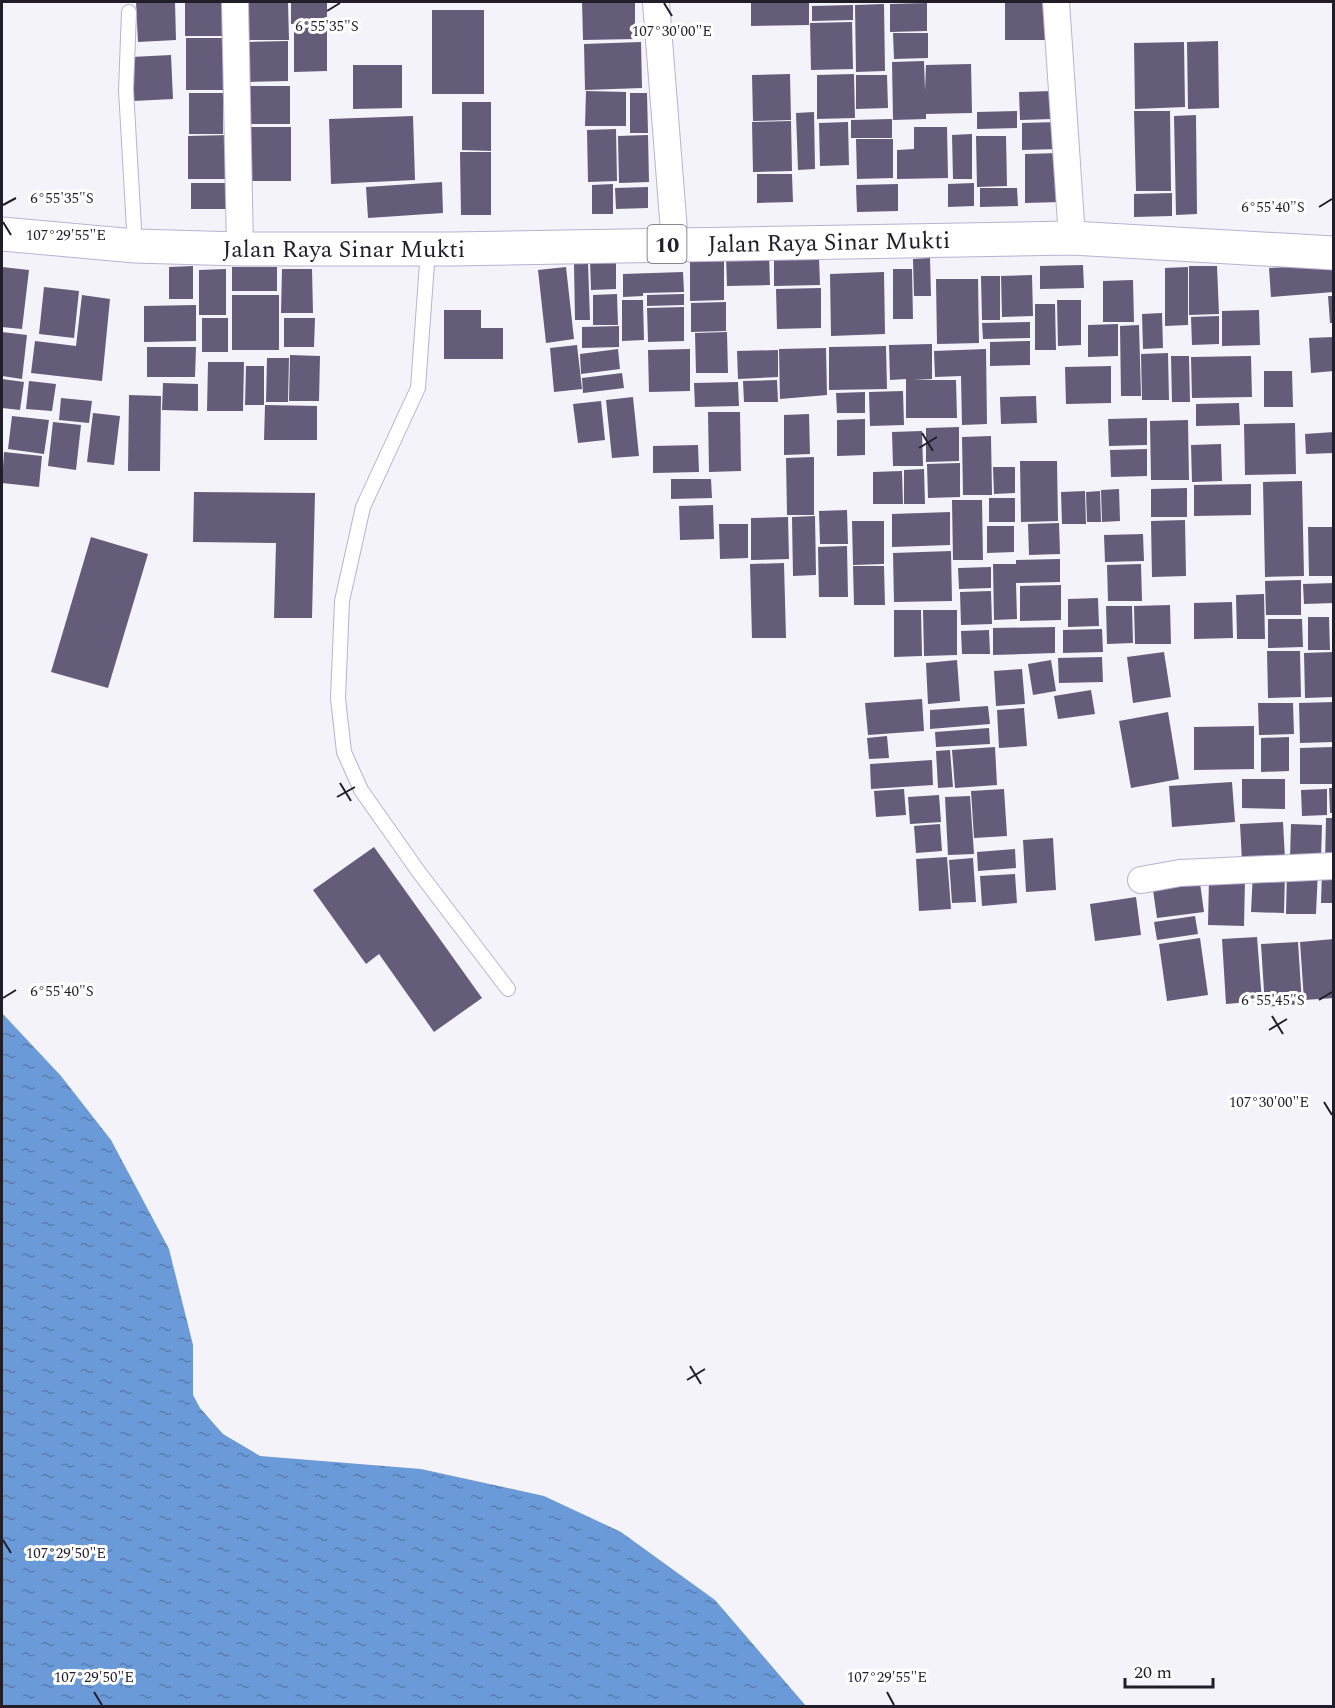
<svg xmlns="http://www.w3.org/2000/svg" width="1335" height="1708" viewBox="0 0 1335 1708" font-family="Spectral,serif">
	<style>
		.water { fill: url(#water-ripples) }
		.building { fill: #645c79 }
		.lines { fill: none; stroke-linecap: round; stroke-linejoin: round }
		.lane-casing { stroke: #b9b1d2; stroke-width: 16 }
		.street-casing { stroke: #b9b1d2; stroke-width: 28 }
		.highway-casing { stroke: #b9b1d2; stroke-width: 35 }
		.lane { stroke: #fff; stroke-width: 14 }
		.street { stroke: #fff; stroke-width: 26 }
		.highway { stroke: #fff; stroke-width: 33 }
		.ticks { fill: none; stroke: #211e2a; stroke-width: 2 }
		.labels { text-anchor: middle; stroke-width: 6; stroke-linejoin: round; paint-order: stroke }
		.shield { fill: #fff; stroke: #64626a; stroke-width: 1.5 }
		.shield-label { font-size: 22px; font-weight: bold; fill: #211e2a }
		.street-label { font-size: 24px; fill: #211e2a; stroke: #fff }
		.ticks-label { font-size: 15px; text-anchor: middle; fill: #211e2a; stroke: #fff; stroke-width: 6; stroke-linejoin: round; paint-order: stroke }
	</style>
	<defs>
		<pattern id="water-ripples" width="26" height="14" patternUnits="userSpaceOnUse" patternTransform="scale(1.5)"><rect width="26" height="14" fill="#6b9ad8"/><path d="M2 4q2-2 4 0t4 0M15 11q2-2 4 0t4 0" fill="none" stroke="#587daf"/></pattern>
	</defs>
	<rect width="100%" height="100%" fill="#f5f3fa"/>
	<path class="water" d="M2 1013 61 1076 111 1140 169 1249 193 1345V1395L200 1408 223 1434 260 1456 421 1469 544 1496 621 1532 715 1600 806 1706H2Z"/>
	<path class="building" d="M136 2H175L176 40 138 42Z
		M185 2H224V36H185Z
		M246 2H288L289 40H246Z
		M582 2H635V39L583 40Z
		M751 2H809V25L751 26Z
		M1005 2H1048V40H1005Z
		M291 3H327V24H291Z
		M927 3V31L890 32V4Z
		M884 4 885 71 856 72 855 5Z
		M853 5V20L812 21V6Z
		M432 10H484V94H432Z
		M852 22 853 69 811 70 810 23Z
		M294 27H327V71L294 72Z
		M893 33H928V58L894 59Z
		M186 38H223V90H186Z
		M288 41V81L247 82V42Z
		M1218 41 1219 108 1188 109 1187 42Z
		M641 42 642 88 585 90 584 44Z
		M1184 42 1185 107 1135 109 1134 43Z
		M171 55 173 99 133 101 131 57Z
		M924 61 925 91 926 65 971 64 972 113 926 114V119L893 120 892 62Z
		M353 65H402V108L353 109Z
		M790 74 791 120 753 121 752 75Z
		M854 74 855 118 817 119V75Z
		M856 75H887L888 108 856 109Z
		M246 86H290V124H245Z
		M586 91 626 92V126H585Z
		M1053 91V119L1020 120 1019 92Z
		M189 93H223V134H189Z
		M630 93H647L648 133H630Z
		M462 102H491V151L462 150Z
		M1017 111V128L977 129V112Z
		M1134 111H1170L1171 191H1136Z
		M814 112 815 169 798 170 796 113Z
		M1196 115 1197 214 1176 215 1174 116Z
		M413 116 415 180 331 184 329 119Z
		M892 119V138H851V120Z
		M791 121 792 171 753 172 752 122Z
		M848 122 849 165 820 166 819 123Z
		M1058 122 1059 149 1022 150V123Z
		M245 127H291V181H245Z
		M914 127H947L948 178 897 179V150L914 149Z
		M616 129 617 181 588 182 587 130Z
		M972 134V179H953L952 135Z
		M228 135V179H188V136Z
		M648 135 649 182 619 183 618 136Z
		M976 136H1006L1007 186 977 187Z
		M856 139H893V178L857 179Z
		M460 152H491V215H461Z
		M1059 153 1060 202 1025 203V154Z
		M757 174H792L793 202 757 203Z
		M442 182 443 213 368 218 366 187Z
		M191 183H227V209H191Z
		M974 183V206L948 207V184Z
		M613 184V214H592V185Z
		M898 184V211L857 212 856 185Z
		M648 187V208L616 209 615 188Z
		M980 188H1017L1018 206 980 207Z
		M1172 193V216L1134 217V194Z
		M769 253 770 285 727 286 726 254Z
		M724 255V300L690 301V256Z
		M616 258V289L591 290 590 259Z
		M819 258 820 285 774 286V259Z
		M930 258 931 296H914L913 259Z
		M588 263 590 320H575L574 264Z
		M1334 264V292L1271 297 1269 268Z
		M1083 265 1084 288 1040 289V266Z
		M193 266V299H169V267Z
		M1189 266H1217L1219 314 1189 315Z
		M2 267 29 270 22 329 2 327Z
		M232 267H277V291H232Z
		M566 267 574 339 546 343 538 270Z
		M1188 267V325L1165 326V268Z
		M226 269V315H199V270Z
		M282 269H312L313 313H281Z
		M893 269H912L913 319H893Z
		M683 272 684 292 643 293V296L623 297V274Z
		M884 272 885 334 831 336 830 274Z
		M1032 275 1033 316 1002 317 1001 276Z
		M981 276H1000V320H982Z
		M936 279H978L979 343 937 344Z
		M1133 280 1134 322H1103V281Z
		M44 287 79 291 74 338 39 334Z
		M821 288V328L777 329 776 289Z
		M617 294 618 325H593V295Z
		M684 294V305L647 306V295Z
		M82 295 110 299 102 381 31 373 35 341 76 346Z
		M232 295H279V350H232Z
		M1328 296H1334V323H1330Z
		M622 300H643L644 340 622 341Z
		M1057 300H1081V345L1058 346Z
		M726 302V331L691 332V303Z
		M1035 304H1055L1056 350H1035Z
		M196 305V341L144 342V306Z
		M684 307V341L648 342 647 308Z
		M444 310H481V328H503V359H444Z
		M1259 310 1260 345 1222 346V311Z
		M1162 313 1163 348 1143 349 1142 314Z
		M1219 316V344L1192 345 1191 317Z
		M202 318H228V352H202Z
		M284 318H315L314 347H284Z
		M1030 322V338L983 339 982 323Z
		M1118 324V356L1088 357V325Z
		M1139 325 1141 396H1121L1120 326Z
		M619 326V347L582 348V327Z
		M2 332 27 335 22 379 2 376Z
		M727 332 728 373H696L695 333Z
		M1334 337V371L1311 373 1309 338Z
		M1030 341V365L990 366V342Z
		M932 344V379L913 380H956L957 418H906V379L890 380 889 345Z
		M577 345 582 389 554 392 550 348Z
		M886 346 887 389 829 390V347Z
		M147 347H196L195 377H147Z
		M826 348 827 395 780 399 779 349Z
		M618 349 620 369 581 374 580 354Z
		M690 349V391L649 392 648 350Z
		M986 349 987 424 962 425 961 376 935 377 934 351Z
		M778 350V377L738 379 737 351Z
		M1168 353 1169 400H1142L1141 354Z
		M290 355 320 356 319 401H289Z
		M1171 356H1189L1190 402H1172Z
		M1251 356 1252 397 1192 398 1191 357Z
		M267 358H289L288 402H266Z
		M208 362H244L243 411H207Z
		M246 366H264V405H245Z
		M1111 366V403L1066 404 1065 367Z
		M1264 371H1292L1293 407H1264Z
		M622 373 624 388 583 393 582 378Z
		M2 379 24 382 20 410 2 408Z
		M777 380 778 402H744L743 381Z
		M29 381 56 384 52 411 26 409Z
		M738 382 739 406 695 407 694 383Z
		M163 383 198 384V411L162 410Z
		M903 391 904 425 870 426 869 392Z
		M865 392V413H837L836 393Z
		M129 395 161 396 160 471H128Z
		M1036 396 1037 423 1001 424 1000 397Z
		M633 397 639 456 612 458 606 400Z
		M61 398 92 401 89 423 59 420Z
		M601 401 605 440 578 443 573 404Z
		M1239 403 1240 425 1196 426V404Z
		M265 405 317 406V440H264Z
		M708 412H740L741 471 709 472Z
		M93 413 120 416 114 465 87 462Z
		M809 414 810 454 784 455V415Z
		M12 416 49 420 44 454 8 449Z
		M1147 418V445L1109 446 1108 419Z
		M865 419V455L837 456V420Z
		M1188 420 1189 480H1151L1150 421Z
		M53 422 81 425 76 470 48 466Z
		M1295 423 1296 474 1245 475 1244 424Z
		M959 427V461L926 462V428Z
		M922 431 923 466H893L892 432Z
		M1334 432V453L1306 454 1305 434Z
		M991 436 992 495H963L962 437Z
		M1221 444 1222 481 1192 482 1191 445Z
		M698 445 699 472 653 473V446Z
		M1147 449V476L1111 477 1110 450Z
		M4 452 42 456 39 487 2 483Z
		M814 457V515H787L786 458Z
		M1020 461H1057L1058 521 1021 522Z
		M960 463V497L928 498 927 464Z
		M993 467H1015V493L994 494Z
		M924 469 925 504H904V470Z
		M902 471 903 504H873V472Z
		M671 479H711L712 498 671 499Z
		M1302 481 1304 576 1265 577 1263 482Z
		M1251 484V515L1194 516V485Z
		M1187 488V517H1151V489Z
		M1119 489 1120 521 1102 522 1101 490Z
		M1085 491 1086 524H1062L1061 492Z
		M1100 491 1101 522H1087L1086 492Z
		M194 492 315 493 312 618H274L276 543 193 542Z
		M989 498H1015V522H989Z
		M952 500H982L983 560H953Z
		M713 505 714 539 680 540 679 506Z
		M847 510 848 544H820L819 511Z
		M950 512V545L892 547V514Z
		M815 516 816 575 793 576 792 517Z
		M788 517 789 559 751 560V518Z
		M1185 520 1186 576 1152 577 1151 521Z
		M852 521H884V564L853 565Z
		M1059 523 1060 554 1029 555 1028 524Z
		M719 524H748V558L720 559Z
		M987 526H1014V552L987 553Z
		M1308 527H1334V576H1309Z
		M1143 534 1144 561 1105 562 1104 535Z
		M91 537 148 554 108 688 51 672Z
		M847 546 848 597H819L818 547Z
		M951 551 952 601 894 602 893 553Z
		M1060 559V582L1016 583 1017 619 994 620 993 564H1016V560Z
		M784 563 786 638H752L750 564Z
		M1141 564 1142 601H1108L1107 565Z
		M853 566H884L885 605H854Z
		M991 567V588L959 589 958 568Z
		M1301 580V615H1266L1265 581Z
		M1334 583V603L1304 604 1303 584Z
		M1061 585V620L1020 621V586Z
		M991 591 992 624 961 625 960 592Z
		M1264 594 1265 639H1237L1236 595Z
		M1098 598 1099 626 1068 627V599Z
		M1232 602 1233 638 1194 639V603Z
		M1170 605 1171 644H1135L1134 606Z
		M1106 606H1132L1133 643 1107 644Z
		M894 610H921L922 656 894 657Z
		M923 610H957V655L924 656Z
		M1308 617H1329L1330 650H1308Z
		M1268 619H1302L1303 647 1268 648Z
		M1055 627V653L993 655V628Z
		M1102 629 1103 652 1063 653V630Z
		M989 630 990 654H962L961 631Z
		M1267 651H1300L1301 697 1268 698Z
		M1164 652 1171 697 1133 703 1127 657Z
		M1334 652V697L1305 698 1304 653Z
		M1102 657 1103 682 1059 683 1058 658Z
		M957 660 960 701 928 704 926 663Z
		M1051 660 1056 691 1033 695 1028 664Z
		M1022 669 1025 704 996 706 994 671Z
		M1091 690 1095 714 1058 719 1054 696Z
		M922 699 924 731 868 735 865 703Z
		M1334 702V742L1300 743 1299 703Z
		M1258 703H1293L1294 734 1259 735Z
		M988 706 990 724 930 729V710Z
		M1024 708 1027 746 999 748 997 710Z
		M1168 712 1179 779 1131 788 1119 721Z
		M1254 726V769L1194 770V727Z
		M989 728 990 744 936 747 935 732Z
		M887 736 889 758 869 759 867 738Z
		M1289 737V771L1261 772V738Z
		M995 747 997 785 955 788 952 750Z
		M1333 747 1334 784H1300V748Z
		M950 750 953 787 938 788 936 751Z
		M932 760 933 785 871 789 870 764Z
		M1242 779H1285V809L1242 808Z
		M1232 782 1235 822 1172 827 1169 786Z
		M1329 788H1334V813H1330Z
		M904 789 906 815 876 817 874 791Z
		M1004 789 1007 836 974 838 971 791Z
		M1327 789V815L1302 816 1301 790Z
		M939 795 941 822 910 824 908 797Z
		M970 796 974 854 948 855 945 797Z
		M1326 818H1334V864L1325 863Z
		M1283 822 1285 859 1242 861 1240 824Z
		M940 824 942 851 916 853 914 826Z
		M1291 824 1322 825 1321 859 1290 858Z
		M1053 838 1056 890 1026 892 1023 840Z
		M374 847 482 998 434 1032 379 954 366 964 313 890Z
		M1015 849 1016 868 978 871 977 852Z
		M947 857 951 909 919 911 916 859Z
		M973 858 976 902 952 903 949 860Z
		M1287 868 1318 870 1316 914H1286Z
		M1322 871H1334V903H1321Z
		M1253 872H1285L1284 913 1251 912Z
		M1015 874 1017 903 982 906 980 876Z
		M1209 878 1245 879 1244 926 1208 925Z
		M1200 883 1204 912 1157 918 1153 890Z
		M1136 897 1141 935 1095 941 1090 904Z
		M1195 916 1198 934 1157 940 1154 922Z
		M1257 937 1262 1001 1226 1004 1222 939Z
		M1200 938 1208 995 1167 1001 1159 944Z
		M1334 939V998L1304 1000 1300 942Z
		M1298 942 1302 1004 1265 1007 1261 944Z"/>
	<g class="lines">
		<g class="lane-casing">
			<path id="lane" d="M129 12 126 90 135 246
				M428 249 418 388 363 507 342 601 338 698 344 752 361 790 418 871 508 989"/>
		</g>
		<g class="street-casing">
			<path id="street" d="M235 2 240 249
				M656 2 675 244
				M1056 2 1072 238
				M1141 880 1180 873 1334 866"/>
		</g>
		<g class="highway-casing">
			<path id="highway" d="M2 234 135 246 240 249H452L1072 238 1334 253"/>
		</g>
		<use href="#lane" class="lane"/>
		<use href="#street" class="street"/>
		<use href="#highway" class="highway"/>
	</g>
	<path class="ticks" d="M664 3 672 16M327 11 340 3M3 205 16 198M1319 207 1332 199M3 222 11 235M922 433 933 451M919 448 937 437M340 783 351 801M337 797 355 787M3 998 16 990M1319 1000 1332 992M1272 1016 1283 1034M1269 1030 1287 1019M1324 1102 1332 1115M690 1366 701 1384M687 1380 705 1369M3 1540 11 1553M94 1692 102 1705M887 1692 894 1705"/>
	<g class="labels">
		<rect class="shield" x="647.5" y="225" width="39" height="38" rx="4.5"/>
		<g class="shield-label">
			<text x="667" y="252">10</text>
		</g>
		<g class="street-label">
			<text transform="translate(829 242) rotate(-1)" y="8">Jalan Raya Sinar Mukti</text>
			<text x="344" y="257">Jalan Raya Sinar Mukti</text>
		</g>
	</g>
	<g class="ticks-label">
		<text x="327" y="31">6°55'35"S</text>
		<text x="672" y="36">107°30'00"E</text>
		<text x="62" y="203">6°55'35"S</text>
		<text x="1273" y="212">6°55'40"S</text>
		<text x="66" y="240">107°29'55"E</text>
		<text x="62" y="996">6°55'40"S</text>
		<text x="1273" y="1005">6°55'45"S</text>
		<text x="1269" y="1107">107°30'00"E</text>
		<text x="66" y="1558">107°29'50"E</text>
		<text x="94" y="1682">107°29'50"E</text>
		<text x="887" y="1682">107°29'55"E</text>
	</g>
	<rect width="1335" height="1708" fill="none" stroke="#211e2a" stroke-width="6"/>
	<path d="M1125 1678v9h88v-9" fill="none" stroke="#211e2a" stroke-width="3"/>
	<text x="1134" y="1678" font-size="18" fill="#211e2a" stroke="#ffffff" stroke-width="4.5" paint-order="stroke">20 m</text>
</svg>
